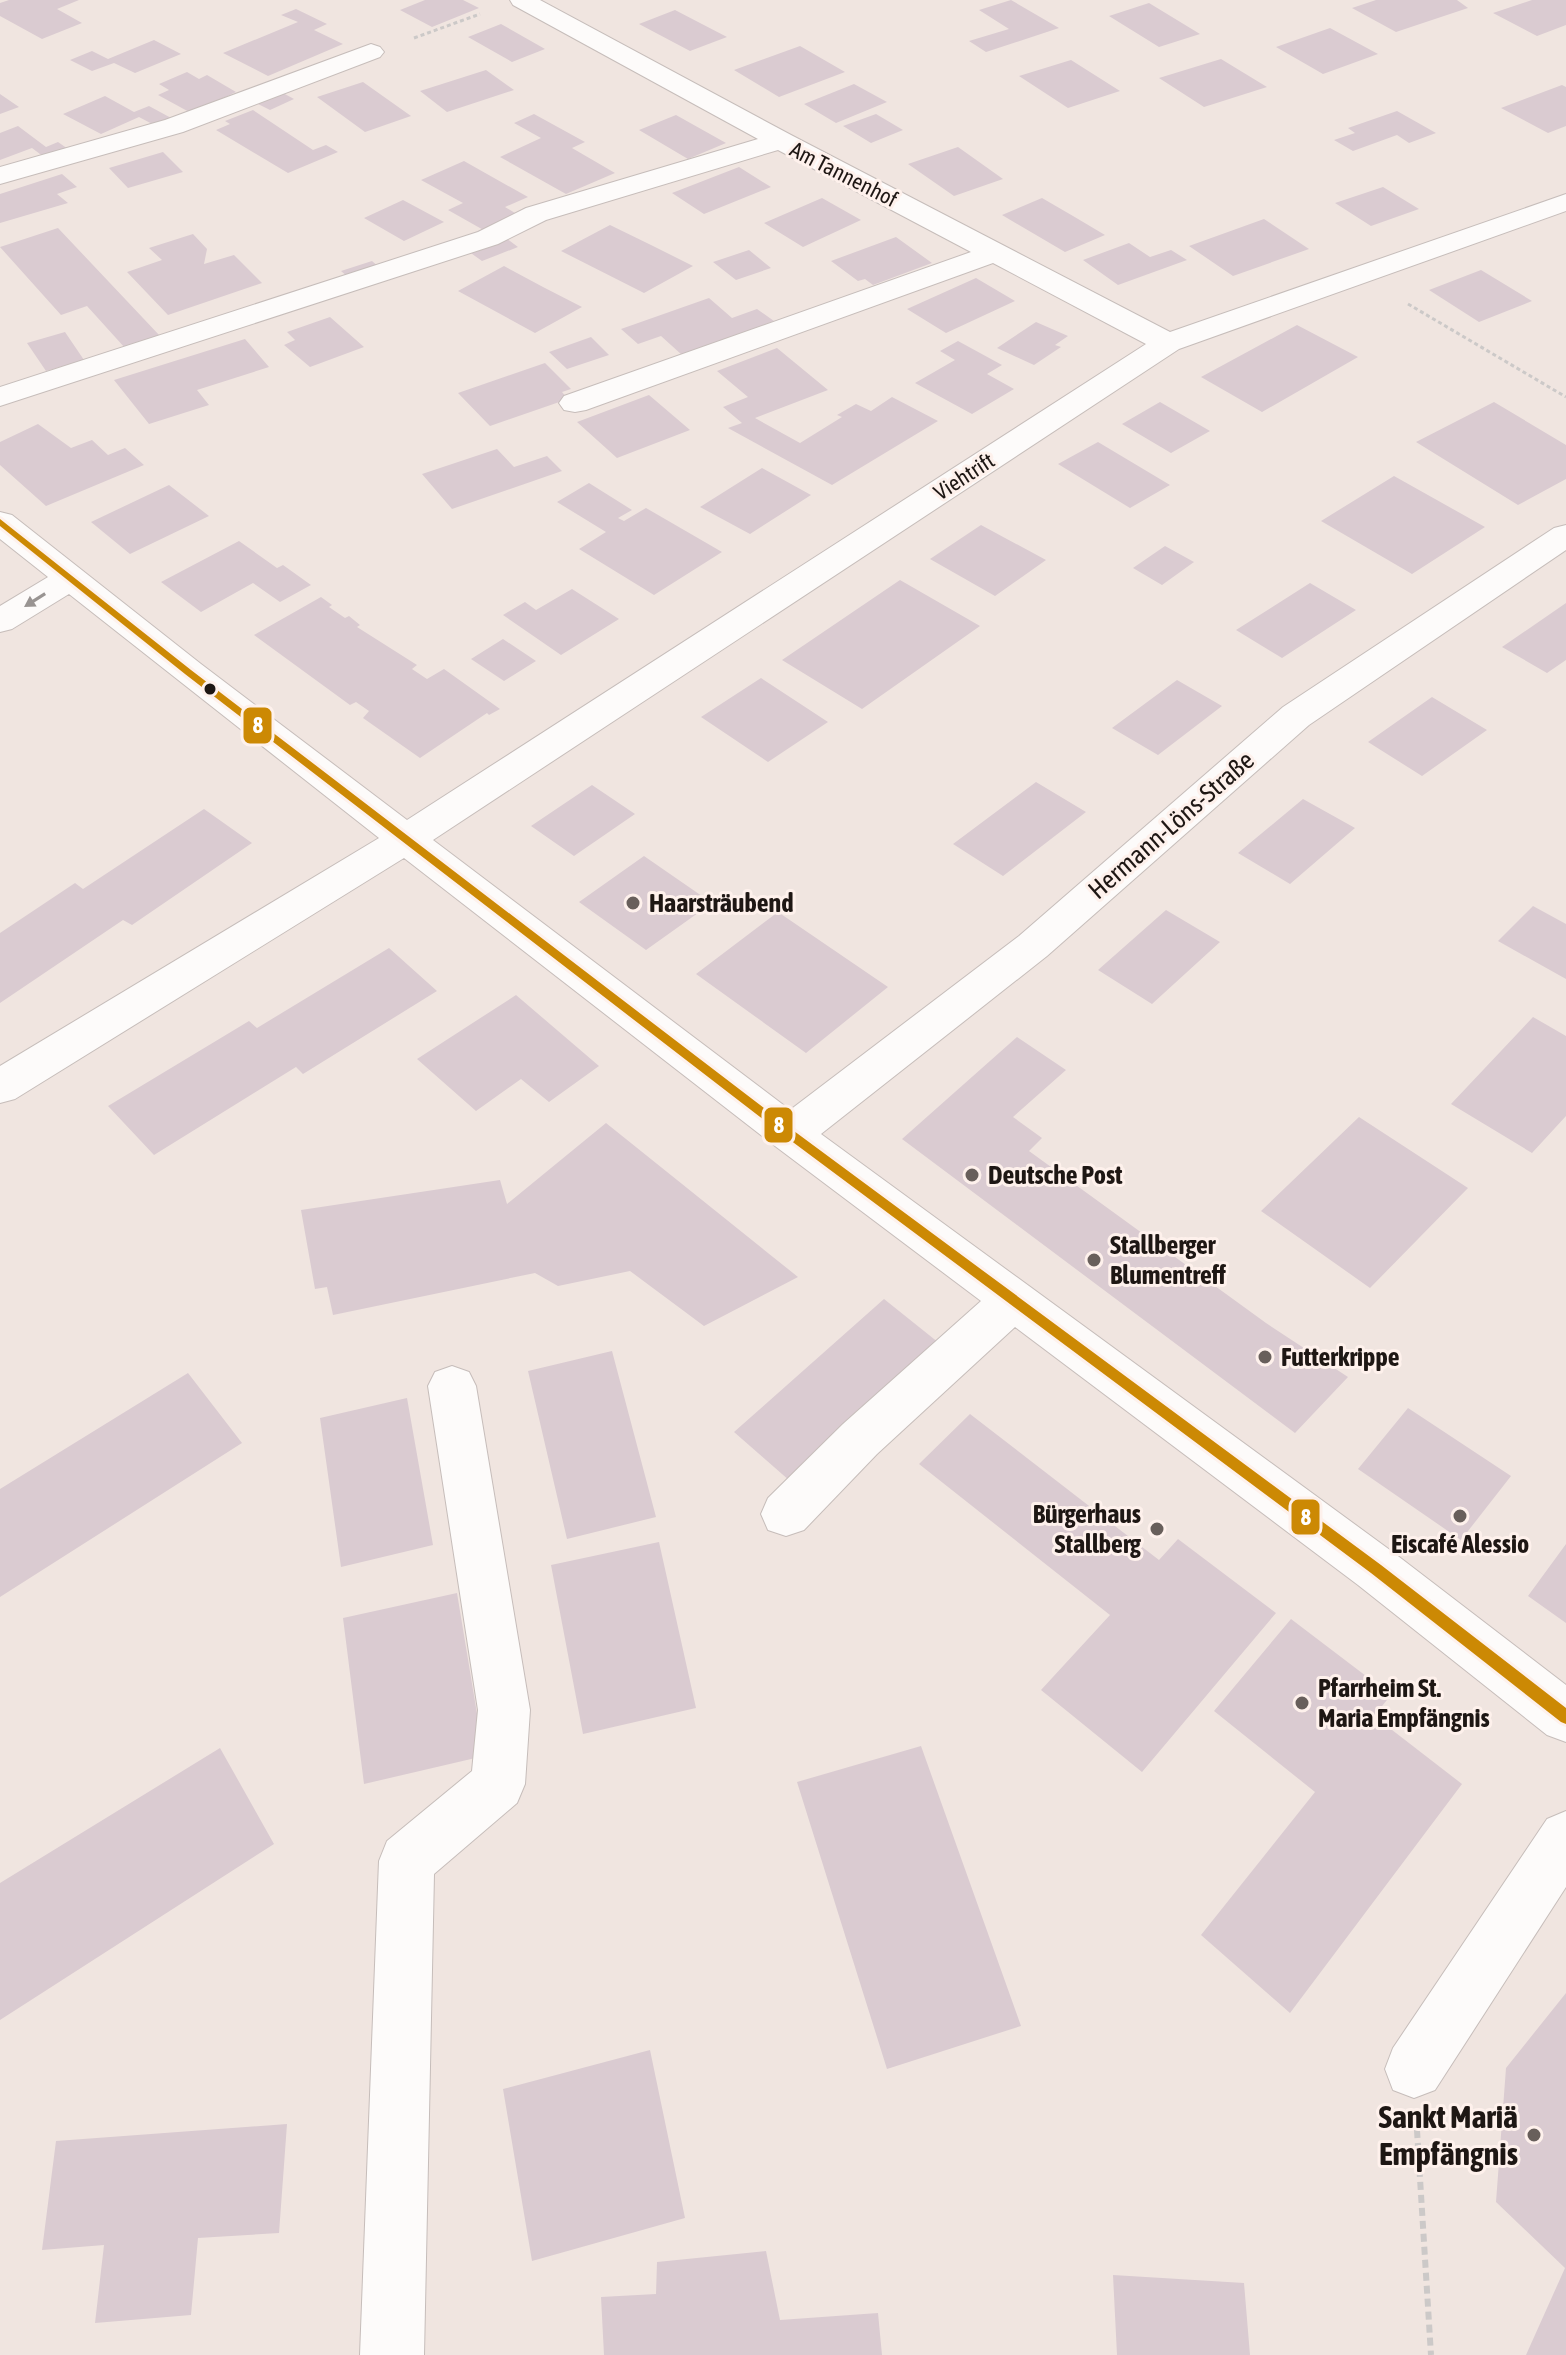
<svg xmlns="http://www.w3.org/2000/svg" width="1566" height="2355" viewBox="0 0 1566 2355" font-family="'Asap Condensed',sans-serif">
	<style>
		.building { fill: #dacbd1 }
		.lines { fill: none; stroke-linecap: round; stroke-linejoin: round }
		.minor-casing { stroke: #c6bdba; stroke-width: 2 }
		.path-far1 { stroke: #ccc9c8; stroke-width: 3; stroke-dasharray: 4 3; stroke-linecap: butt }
		.path { stroke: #ccc9c8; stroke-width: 6; stroke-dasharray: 8 5; stroke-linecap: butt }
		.minor { fill: #fdfbfa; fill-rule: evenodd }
		.bus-1-casing { stroke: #fef1ec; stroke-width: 6 }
		.bus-1 { fill: #cc8904; fill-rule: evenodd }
		.oneway { fill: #999492 }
		.bus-dot { fill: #1e1714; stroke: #fef1ec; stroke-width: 3 }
		.poi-dot { fill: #685f5b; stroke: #fef1ec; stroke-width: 3 }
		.labels { text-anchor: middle; stroke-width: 6; stroke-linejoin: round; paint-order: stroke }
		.far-street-label { font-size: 22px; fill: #1e1714; stroke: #fef1ec }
		.street-label { font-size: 26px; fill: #1e1714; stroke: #fef1ec }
		.poi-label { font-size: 26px; font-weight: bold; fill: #1e1714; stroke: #fef1ec; text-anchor: start }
		.near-poi-label { font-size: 32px; font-weight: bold; fill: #1e1714; stroke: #fef1ec; text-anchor: end }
		.line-badge { stroke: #fef1ec; stroke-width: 3 }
		.badge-label { font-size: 22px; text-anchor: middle; font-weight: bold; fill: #fff }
	</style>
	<rect width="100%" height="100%" fill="#f0e5e0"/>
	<path class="building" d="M9 0H79L57 9 82 23 42 39 0 16V3Z
		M425 0H463L479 8 432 27 400 10Z
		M1011 0 1059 28 986 52 969 41 1009 29 979 10Z
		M1376 0H1457L1468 8 1396 32 1352 8Z
		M1532 0H1566V25L1537 36 1493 13Z
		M1149 3 1200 34 1159 47 1109 16Z
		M296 9 327 24 314 30 343 44 268 76 223 53 298 22 281 15Z
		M675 10 700 23 727 37 690 51 639 24Z
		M501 24 545 49 512 62 468 37Z
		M1330 28 1378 54 1323 74 1276 47Z
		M154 40 181 54 135 73 114 63 92 71 70 60 92 51 108 59Z
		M800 46 845 72 779 97 734 70Z
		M1221 59 1267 87 1204 107 1159 78Z
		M1071 60 1120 91 1068 108 1019 76Z
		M486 70 514 90 447 112 420 91Z
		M187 72 199 79 207 75 236 92 191 113 158 95 169 90 159 84Z
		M363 82 411 116 365 132 317 97Z
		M854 84 887 102 836 123 804 104Z
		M1562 85 1566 87V126L1548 133 1501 108Z
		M283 93 294 99 270 110 258 104Z
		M0 94 19 107 0 114Z
		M105 96 134 112 149 106 173 119 156 126 139 117 101 134 63 114Z
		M253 110 313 150 326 145 338 152 288 173 216 130 230 124 225 121Z
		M1397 111 1436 133 1409 143 1397 135 1353 151 1334 140 1355 133 1348 128Z
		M534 114 585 142 572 148 615 173 566 194 500 157 541 138 514 123Z
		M876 114 903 130 871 143 843 126Z
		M676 115 726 143 688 159 639 130Z
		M18 126 46 147 58 142 68 149 44 157 32 148 0 160V133Z
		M958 147 1003 179 954 196 908 164Z
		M163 152 183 172 128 188 109 168Z
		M464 161 528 197 505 207 520 216 487 232 448 210 463 203 421 180Z
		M739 167 771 187 704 214 672 193Z
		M62 174 77 187 57 194 68 203 0 223V194Z
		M1383 187 1419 209 1371 226 1335 203Z
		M822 198 861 220 803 247 764 223Z
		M1042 198 1073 216 1105 235 1065 252 1002 215Z
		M403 200 444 222 404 241 364 218Z
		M1264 219 1309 249 1233 276 1189 246Z
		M610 225 651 245 693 266 644 293 561 251Z
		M58 228 160 336 125 348 87 306 61 315 0 247Z
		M193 234 207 249 204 264 234 255 262 283 168 315 127 272 162 260 149 248Z
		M896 237 932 263 873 285 865 279 858 281 831 261Z
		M506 238 518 247 482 261 468 251Z
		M1129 243 1150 257 1171 250 1187 260 1118 285 1083 260Z
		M749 250 771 268 736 280 713 262Z
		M372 261 380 268 349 278 341 271Z
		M504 266 543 287 582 307 535 333 458 291Z
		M1481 270 1532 301 1479 322 1429 290Z
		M976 278 1015 301 946 333 907 309Z
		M709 298 732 318 757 309 774 321 682 355 661 336 638 344 621 329Z
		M330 317 364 347 310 367 284 345 295 340 287 332Z
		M1036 322 1068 336 1055 345 1061 347 1034 365 997 348Z
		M1297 325 1358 357 1262 412 1201 377Z
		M65 332 84 360 46 371 27 343Z
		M591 337 609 355 567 369 549 352Z
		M245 339 269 367 197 390 209 405 149 424 114 380Z
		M958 341 1002 365 987 374 1014 389 972 414 915 383 955 360 940 351Z
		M777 348 828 390 755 418 800 443 842 417 837 415 856 404 871 411 892 397 938 421 832 485 728 428 742 423 723 407 748 397 717 371Z
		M545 363 571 389 562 392 568 399 490 426 458 393Z
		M649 395 690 430 617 458 577 422Z
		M1160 402 1210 431 1171 453 1122 424Z
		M1494 402 1566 445V479L1518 505 1416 442Z
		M38 424 71 448 92 440 108 455 125 448 144 465 46 506 0 465V442Z
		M1098 442 1170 485 1130 508 1058 464Z
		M497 449 514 467 547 456 562 471 452 509 422 474Z
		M762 468 811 495 750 534 700 507Z
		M1394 476 1485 527 1412 574 1321 521Z
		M589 483 632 510 618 518 624 521 646 508 722 552 654 595 579 549 606 532 557 502Z
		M169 485 209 516 130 554 91 522Z
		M981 525 1046 560 995 596 930 559Z
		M239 541 277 568 283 565 311 585 280 602 253 583 201 612 161 582Z
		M1165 546 1194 562 1162 585 1133 568Z
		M900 580 980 626 862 709 782 660Z
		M1310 583 1356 610 1282 658 1236 630Z
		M572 589 619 619 561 655 503 615 525 602 536 610Z
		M321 597 332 605 329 607 345 618 349 616 360 625 357 627 417 665 412 669 427 679 444 669 500 709 489 715 487 713 420 758 363 718 369 711 356 702 350 705 254 635Z
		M1566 603V660L1547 673 1502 647Z
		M503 639 536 661 504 681 471 659Z
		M761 678 828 722 768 762 701 717Z
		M1177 680 1222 706 1158 755 1112 728Z
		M1432 697 1487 730 1422 776 1368 742Z
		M1036 782 1086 812 1003 876 953 844Z
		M592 785 635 814 574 856 531 826Z
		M1303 799 1355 828 1290 884 1238 853Z
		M204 809 252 843 132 925 123 920 0 1003V933L75 883 83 889Z
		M644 856 712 903 646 950 579 902Z
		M1533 906 1566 924V979L1498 941Z
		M1166 910 1220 942 1152 1004 1098 970Z
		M778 912 888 987 806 1053 696 974Z
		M389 948 437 991 303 1074 296 1067 154 1155 108 1106 249 1021 257 1028Z
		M516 995 599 1066 549 1102 521 1079 476 1111 417 1059Z
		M1533 1017 1566 1036V1116L1532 1153 1451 1104Z
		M1017 1037 1066 1070 1013 1117 1042 1138 1029 1151 1266 1323 1348 1377 1295 1433 902 1139Z
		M1359 1117 1468 1188 1370 1288 1261 1211Z
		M606 1123 798 1277 704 1326 630 1271 558 1286 535 1273 333 1315 327 1287 315 1289 301 1210 500 1180 507 1204Z
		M884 1299 949 1351 798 1488 734 1432Z
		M612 1351 656 1517 567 1539 528 1371Z
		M188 1373 242 1443 0 1597V1489Z
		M407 1398 433 1545 341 1567 320 1418Z
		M1408 1408 1511 1476 1461 1540 1358 1469Z
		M970 1414 1159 1560 1178 1539 1276 1613 1142 1772 1041 1690 1110 1615 919 1464Z
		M659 1542 696 1708 583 1734 551 1565Z
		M1566 1544V1623L1528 1596Z
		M457 1593 484 1756 364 1784 343 1618Z
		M1291 1619 1391 1695 1374 1716 1462 1784 1290 2013 1201 1935 1315 1792 1214 1711Z
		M921 1746 1021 2026 887 2069 797 1782Z
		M220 1748 274 1844 0 2020V1883Z
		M1566 1993V2355H1526L1565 2268 1496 2202 1506 2068Z
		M650 2050 685 2218 532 2261 503 2089Z
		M287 2124 279 2233 198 2238 191 2315 95 2323 104 2245 42 2250 56 2141Z
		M766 2251 780 2320 878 2313 882 2355H604L601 2297 656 2294 657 2262Z
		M1113 2275 1244 2283 1250 2355H1117Z"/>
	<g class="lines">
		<g class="minor-casing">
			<path id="minor" d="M510 0H540L791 135 1170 332 1566 194V211L1179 349 433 840 790 1110 1019 936 1283 707 1554 528 1566 525V550L1309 725 1047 956 821 1134 1394 1553 1566 1685V1742L1547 1735 1358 1585 1015 1327 877 1454 804 1530 786 1536 768 1530 761 1514 768 1498 843 1424 981 1301 775 1146 404 858 15 1099 0 1103V1066L379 838 69 594 12 629 0 632V606L48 577 0 539V512L12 515 201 664 407 820 1146 344 993 263 586 410 575 412 564 410 559 403 564 396 971 252 778 150 546 220 498 244 0 406V387L478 232 526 208 758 139 513 5Z
				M371 44 380 47 384 52 380 57 183 132 0 184V167L165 120Z
				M452 1366 469 1372 476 1386 530 1710 525 1784 517 1803 434 1874 424 2355H360L379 1861 387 1841 472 1771 478 1710 428 1386 435 1372Z
				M1566 1811V1887L1435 2090 1414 2098 1393 2090 1385 2069 1393 2048 1547 1819Z"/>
		</g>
		<path class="path-far1" d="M414 38 480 14
			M1408 304 1566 397"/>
		<path class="path" d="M1417 2130 1431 2355"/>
		<use href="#minor" class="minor"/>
		<g class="bus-1-casing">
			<path id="bus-1" d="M0 519 191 670 794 1131 1381 1565 1566 1708V1724L1561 1722 1371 1573 786 1137 185 674 0 526Z"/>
		</g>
		<use href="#bus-1" class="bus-1"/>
	</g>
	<defs><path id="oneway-solid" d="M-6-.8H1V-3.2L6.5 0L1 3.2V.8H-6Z" transform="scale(2)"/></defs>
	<use class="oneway" href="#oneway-solid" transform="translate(35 600) rotate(148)"/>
	<circle class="bus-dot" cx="210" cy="689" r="7"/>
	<g class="poi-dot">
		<circle cx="633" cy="903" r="8"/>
		<circle cx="972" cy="1175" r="8"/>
		<circle cx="1094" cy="1260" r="8"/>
		<circle cx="1265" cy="1357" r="8"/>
		<circle cx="1460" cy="1516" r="8"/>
		<circle cx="1157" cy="1529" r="8"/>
		<circle cx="1302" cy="1703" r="8"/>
		<circle cx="1534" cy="2135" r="8"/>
	</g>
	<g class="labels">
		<g class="far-street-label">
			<text transform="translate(844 174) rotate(27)" y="8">Am Tannenhof</text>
			<text transform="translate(964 476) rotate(-33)" y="8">Viehtrift</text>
		</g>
		<g class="street-label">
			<text transform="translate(1171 825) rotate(-41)" y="9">Hermann-Löns-Straße</text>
		</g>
		<g class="poi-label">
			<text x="649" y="912">Haarsträubend</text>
			<text x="988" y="1184">Deutsche Post</text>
			<text x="1110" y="1254">Stallberger<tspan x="1110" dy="30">Blumentreff</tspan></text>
			<text x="1281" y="1366">Futterkrippe</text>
			<text x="1141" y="1523" text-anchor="end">Bürgerhaus<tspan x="1141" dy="30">Stallberg</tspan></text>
			<text x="1460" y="1553" text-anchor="middle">Eiscafé Alessio</text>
			<text x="1318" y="1697">Pfarrheim St.<tspan x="1318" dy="30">Maria Empfängnis</tspan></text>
		</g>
		<g class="near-poi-label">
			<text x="1518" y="2128">Sankt Mariä<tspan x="1518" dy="37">Empfängnis</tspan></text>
		</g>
	</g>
	<g class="line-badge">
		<rect x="242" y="706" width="31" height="39" rx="8" fill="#cc8904"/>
		<rect x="763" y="1106" width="31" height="38" rx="8" fill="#cc8904"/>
		<rect x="1290" y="1498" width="31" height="38" rx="8" fill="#cc8904"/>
	</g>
	<g class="badge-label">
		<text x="258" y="733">8</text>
		<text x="779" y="1133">8</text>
		<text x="1306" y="1525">8</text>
	</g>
</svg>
